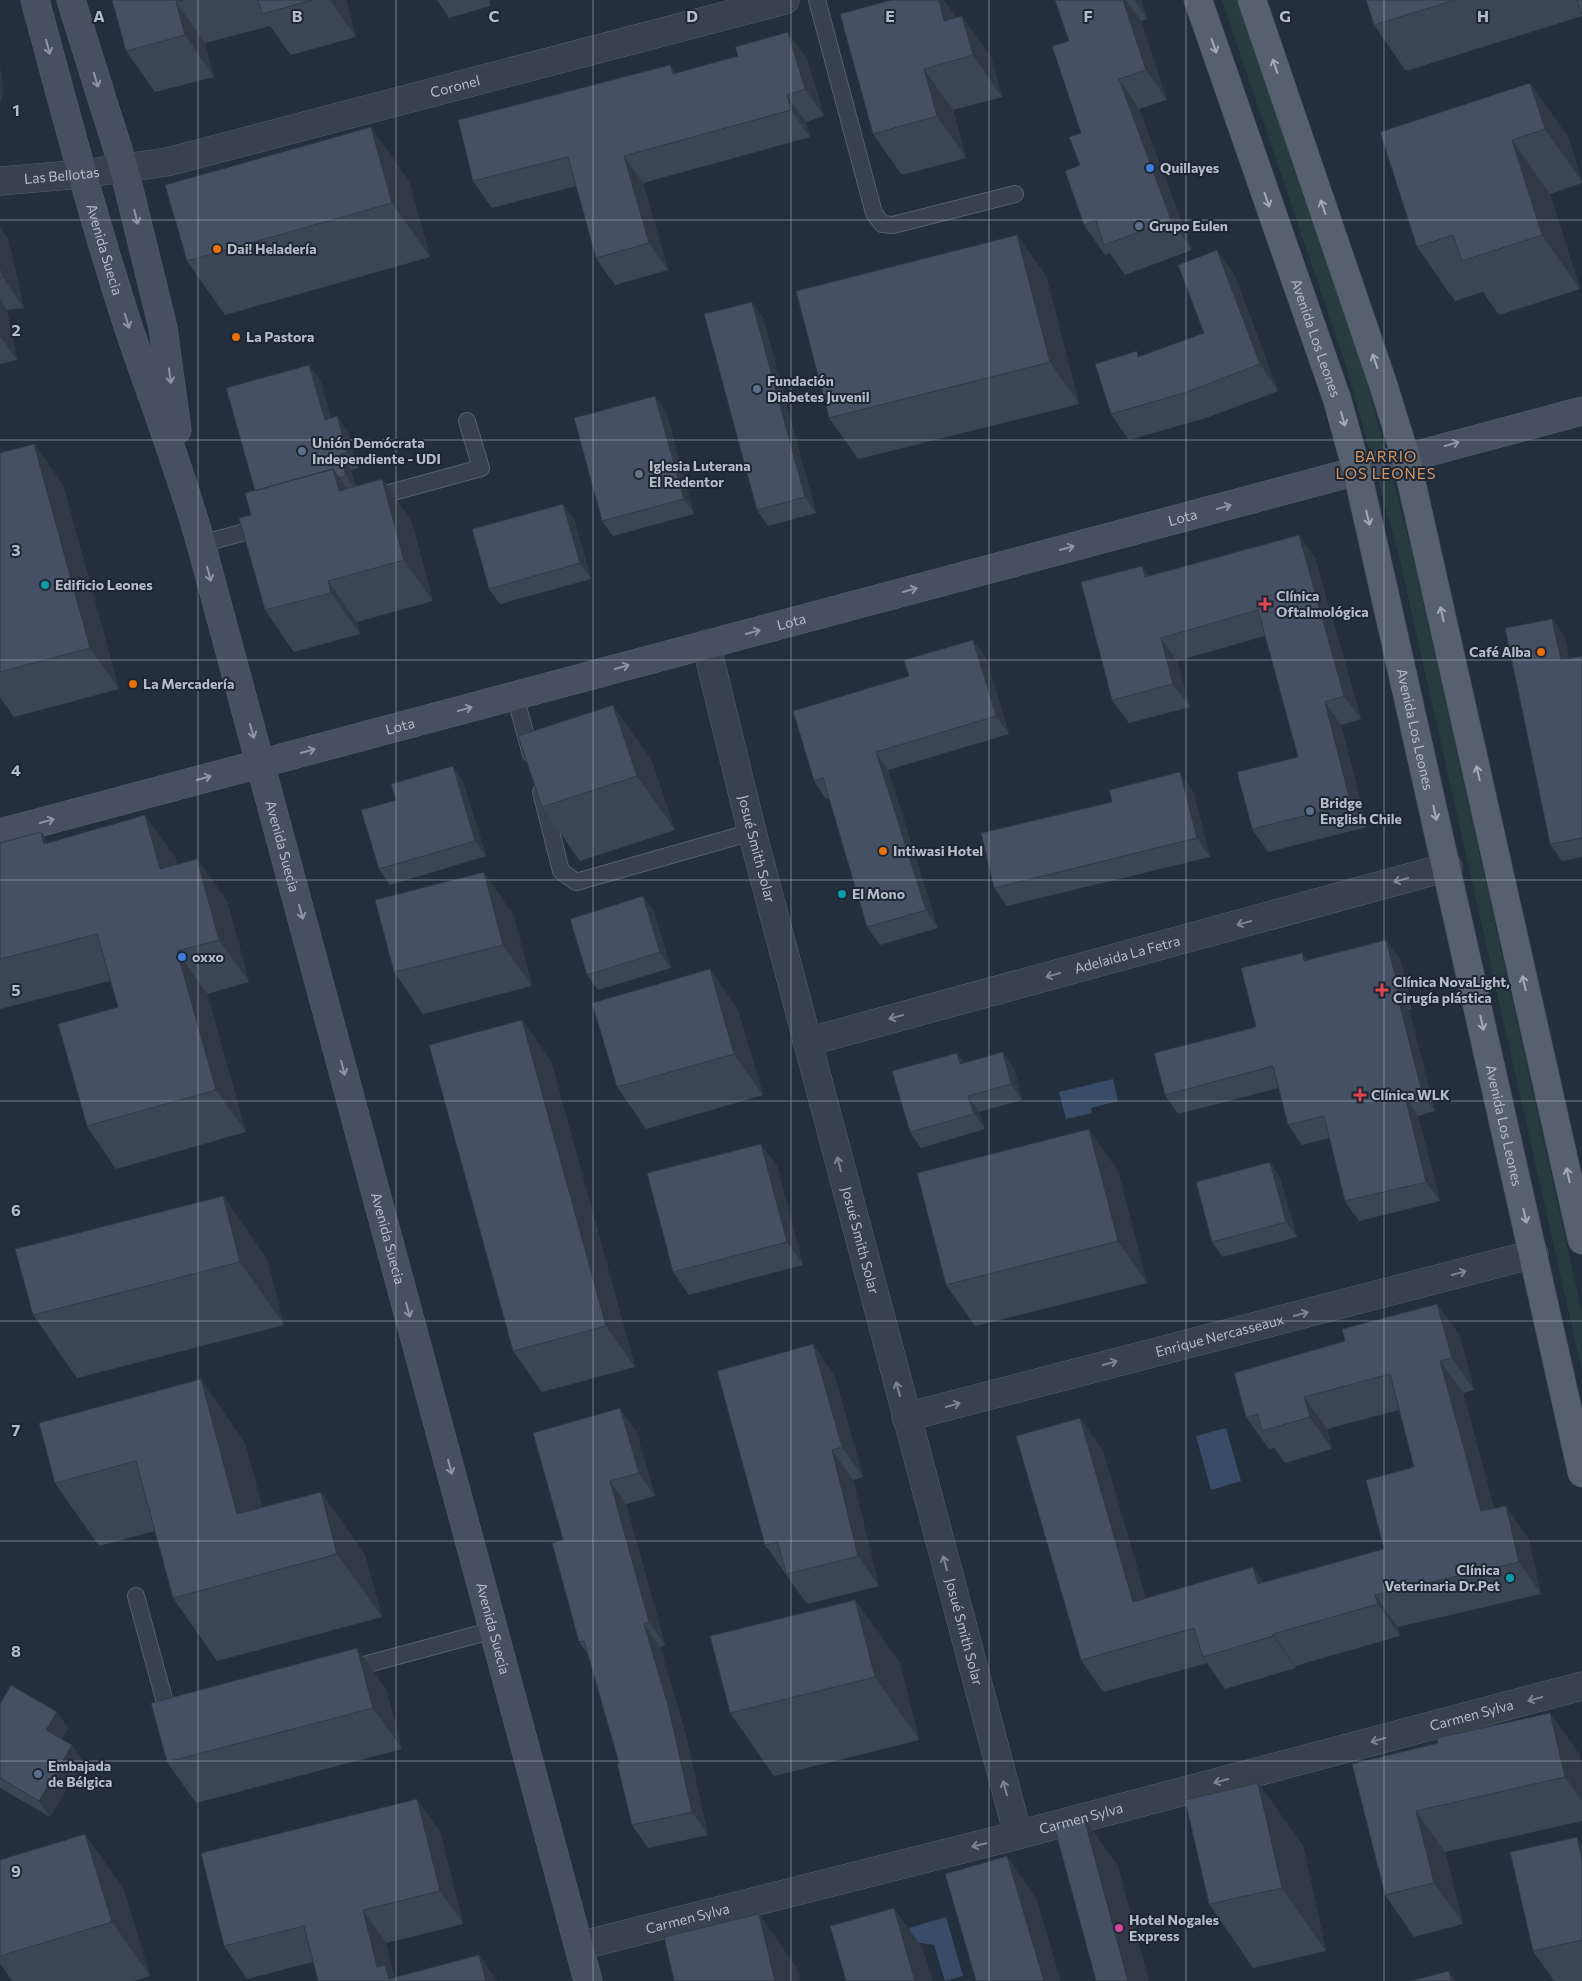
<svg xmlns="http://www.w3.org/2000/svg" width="1582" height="1981" viewBox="0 0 1582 1981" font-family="Commissioner,sans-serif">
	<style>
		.green { fill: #263c3f }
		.water { fill: #394c67 }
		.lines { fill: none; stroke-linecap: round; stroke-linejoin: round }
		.lane-casing { stroke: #565f6c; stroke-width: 18 }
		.street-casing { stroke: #565f6c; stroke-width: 29 }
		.secondary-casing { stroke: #565f6c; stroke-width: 29 }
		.primary-casing { stroke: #414a57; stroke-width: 29 }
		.lane { stroke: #38414e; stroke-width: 16 }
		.street { stroke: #38414e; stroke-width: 28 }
		.secondary { stroke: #465061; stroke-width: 28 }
		.primary { stroke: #56606e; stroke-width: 28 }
		.wall { fill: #3b4654 }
		.shaded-wall { fill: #303945 }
		.building { fill: #455162; stroke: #303945 }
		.oneway { stroke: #a1aab7 }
		.oneway2 { stroke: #8e96a5 }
		.oneway3 { stroke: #7c8592 }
		.grid { fill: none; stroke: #b4bcc9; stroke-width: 1; stroke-opacity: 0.55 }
		.shop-dot { fill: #3f7fe0; stroke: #1d2633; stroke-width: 2 }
		.service-dot { fill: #5c6f8a; stroke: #1d2633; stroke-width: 2 }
		.food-dot { fill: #e8710a; stroke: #1d2633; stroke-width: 2 }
		.worship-dot { fill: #6b7280; stroke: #1d2633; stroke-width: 2 }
		.culture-dot { fill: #0f9aa8; stroke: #1d2633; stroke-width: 2 }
		.health-dot { fill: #e0444e; stroke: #1d2633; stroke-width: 2 }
		.hotel-dot { fill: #d1479c; stroke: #1d2633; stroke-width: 2 }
		.labels { text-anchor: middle; stroke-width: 4; stroke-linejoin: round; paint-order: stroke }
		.street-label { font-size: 14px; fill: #b4bcc9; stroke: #1d2633 }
		.poi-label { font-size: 14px; font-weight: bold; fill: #b4bcc9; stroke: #1d2633; text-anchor: start }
		.neighbourhood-label { font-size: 15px; letter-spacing: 1px; fill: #d59563; stroke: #1d2633 }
		.grid-label { font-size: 16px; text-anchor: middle; font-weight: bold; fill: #b4bcc9; stroke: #1d2633; stroke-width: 4; stroke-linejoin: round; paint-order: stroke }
	</style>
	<rect width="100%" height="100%" fill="#242f3e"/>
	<path class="green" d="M1222 0H1239L1362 365 1410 544 1582 1312V1371L1398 552 1346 366Z"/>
	<path class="water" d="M1113 1079 1118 1101 1091 1108 1092 1113 1066 1119 1059 1092Z
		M1226 1428 1241 1481 1211 1490 1196 1436Z
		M946 1917 963 1976 945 1981 934 1945 914 1942 909 1928Z"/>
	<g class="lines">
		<g class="lane-casing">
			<path id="lane" d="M817 0 874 213 882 224 893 225 1015 194
				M371 498 481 468 467 421
				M201 544 263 527
				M515 696 531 754
				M541 792 561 871 576 882 752 832
				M136 1596 166 1706 179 1711
				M349 1669 494 1630"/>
		</g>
		<g class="street-casing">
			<g id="street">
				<path id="s1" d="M0 181 82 174 167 162 785 0"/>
				<path id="s2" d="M706 644 752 832 1018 1835"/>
				<path id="s3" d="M807 1042 1448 867"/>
				<path id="s4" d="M906 1417 1534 1254"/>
				<path id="s5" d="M579 1946 1018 1835 1582 1686"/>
			</g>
		</g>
		<g class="secondary-casing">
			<g id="secondary">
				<path id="s6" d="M35 0C65 111 94 222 130 332 154 402 181 472 201 544L588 1981"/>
				<path d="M71 0 124 169 163 328 177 430"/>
				<path id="s7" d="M0 833 1582 411"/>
			</g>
		</g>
		<g class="primary-casing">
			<g id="primary">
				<path id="s8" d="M1198 0 1337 399 1357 471 1582 1473"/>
				<path d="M1252 0 1383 384 1406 458 1582 1240"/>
			</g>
		</g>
		<use href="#lane" class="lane"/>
		<use href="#street" class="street"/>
		<use href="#secondary" class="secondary"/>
		<use href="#primary" class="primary"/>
	</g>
	<path class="wall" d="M112 0H346L356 37 291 55 270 26 205 43 214 77 155 92 126 51Z
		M437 0H489L490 6 449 18Z
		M891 0H944L956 17 991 57 1002 97 953 110 966 158 902 175 873 134Z
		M1055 0H1141L1147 19 1141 21 1167 100 1139 109 1192 250 1125 275 1110 253 1105 255 1084 225 1080 165 1081 133 1069 41Z
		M1366 0H1582V16L1406 71 1374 25Z
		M807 59 824 116 806 122 810 137 643 183 668 270 615 285 596 258 576 186 492 208 473 181 670 65 676 73Z
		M1530 83 1568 137 1582 181V183L1550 194 1580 289 1499 315 1483 292 1455 301 1417 247Z
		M409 181 430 257 225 315 187 261Z
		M0 227 8 239 24 308 7 310 17 360 0 364Z
		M1017 235 1046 276 1079 404 858 459 829 418Z
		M1235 276 1278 391 1206 418 1129 440 1111 414 1140 356 1204 333Z
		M752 302 763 318 816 513 768 526 757 510Z
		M309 365 320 380 331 418 337 416 348 432 358 468 351 470 355 486 382 479 411 520 433 601 357 622 360 634 294 652 265 610 251 515 255 490Z
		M666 412 694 514 613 536 602 521Z
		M34 444 63 485 119 689 14 717 0 698V453Z
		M563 504 574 519 591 579 500 604 489 589Z
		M1299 535 1315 558 1361 719 1341 725 1367 827 1268 852 1252 829 1298 757 1265 636 1177 661 1190 707 1129 723 1112 700 1142 566 1149 576Z
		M1564 636 1569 658 1582 656V857L1562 861 1550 844Z
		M986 657 1009 734 888 770 938 928 880 945 867 927 829 798 826 799 814 781Z
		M651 759 675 830 580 861 542 807Z
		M453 766 463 782 486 856 390 885 379 869 396 800Z
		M1193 791 1210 857 1007 906 994 888 1112 802Z
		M41 832 48 843 175 857 177 864 197 859 227 901 249 982 207 994 246 1132 116 1169 87 1126 118 1007 110 981 0 1009V843Z
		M643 896 654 912 671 968 598 990 587 975Z
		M513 914 532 986 423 1014 394 972Z
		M1386 940 1400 959 1412 1009 1409 1010 1435 1111 1418 1116 1440 1201 1359 1221 1345 1201 1330 1138 1302 1145 1288 1125 1279 1088 1178 1114 1165 1095 1256 1027 1302 953 1307 960Z
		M710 969 738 1010 763 1095 646 1129 617 1087Z
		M522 1020 551 1061 635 1367 542 1392 513 1351Z
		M957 1053 964 1063 1014 1068 1022 1100 979 1112 985 1129 921 1148 910 1132Z
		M1270 1162 1280 1178 1297 1237 1223 1257 1212 1242Z
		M777 1166 803 1265 689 1295 673 1272Z
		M1118 1171 1147 1283 975 1326 946 1285Z
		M223 1196 267 1259 284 1325 77 1378 33 1315Z
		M1437 1304 1460 1336 1474 1390 1463 1393 1494 1508 1528 1538 1541 1594 1398 1627 1400 1636 1295 1666 1296 1668 1225 1689 1207 1663 1103 1692 1081 1660 1080 1418 1103 1451 1146 1599 1263 1582 1384 1549 1414 1467 1399 1410 1327 1429 1332 1449 1285 1463 1274 1448 1269 1449 1246 1417 1345 1341Z
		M834 1374 863 1477 853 1480 879 1586 807 1604 765 1545Z
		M39 1423 245 1443 262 1507 321 1492 365 1555 382 1617 217 1661 173 1598 155 1531 99 1546 55 1483Z
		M636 1431 655 1496 626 1504 665 1645 660 1647 685 1732 708 1835 648 1848 632 1825 619 1763 587 1653 579 1642 563 1540Z
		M855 1600 900 1663 919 1740 774 1776 730 1713Z
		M386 1689 402 1749 196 1803 167 1762Z
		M0 1704 57 1712 68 1728 62 1739 83 1761 50 1817 0 1788Z
		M1550 1713 1579 1754 1582 1767V1821L1445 1852 1463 1924 1414 1937 1385 1895 1438 1743Z
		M1258 1783 1303 1846 1326 1951 1253 1968 1209 1904Z
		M417 1799 440 1832 463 1924 386 1943 394 1977 479 1955 497 1981H318L313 1962 247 1979 224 1946Z
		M1582 1845V1981H1554L1533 1951Z
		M0 1860 123 1888 150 1976 134 1981H12L0 1963Z"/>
	<path class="shaded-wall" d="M330 0H346L356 37Z
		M939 0H944L964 29 944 21Z
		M1123 0H1126L1141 21 1167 100 1146 70Z
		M1134 0H1141L1147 19Z
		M176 2 205 43 214 77 185 35Z
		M962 16 991 57 1002 97 973 55Z
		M788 32 807 59 824 116 805 89Z
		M670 65 689 92 673 74Z
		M0 67 2 77 3 94 0 103Z
		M924 69 953 110 966 158 937 116Z
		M1119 79 1139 109 1192 250 1171 220Z
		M1530 83 1568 137 1582 182 1545 129Z
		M787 95 806 122 810 137 791 110Z
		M371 127 409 181 430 257 392 203Z
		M1512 140 1550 194 1580 289 1542 235Z
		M624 156 643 183 668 270 649 243Z
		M0 227 8 239 24 308 3 278 0 265Z
		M1017 235 1046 276 1079 404 1050 362Z
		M1217 250 1235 276 1278 391 1260 364Z
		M0 299 7 310 17 360 0 336Z
		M752 302 763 318 816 513 805 497Z
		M309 365 320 380 336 435 325 420Z
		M655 396 666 412 694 514 684 499Z
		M337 416 348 432 358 468 347 452Z
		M34 444 63 485 119 689 90 648Z
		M340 455 351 470 356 491 346 476Z
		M333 469 362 511 339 491Z
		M382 479 411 520 433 601 404 560Z
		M563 504 574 519 591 579 580 563Z
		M1299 535 1315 558 1361 719 1344 696Z
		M1142 566 1158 589 1145 577Z
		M328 581 357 622 360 634 331 593Z
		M1552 619 1564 636 1573 677 1561 660Z
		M1161 638 1177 661 1190 707 1173 684Z
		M973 640 986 657 1009 734 996 716Z
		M1325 702 1341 725 1367 827 1351 804Z
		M613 705 651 759 675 830 637 776Z
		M876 752 888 770 938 928 926 910Z
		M453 766 463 782 486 856 475 841Z
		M1180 772 1193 791 1210 857 1197 838Z
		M145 815 175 857 190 911 160 869Z
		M41 832 70 875 44 844Z
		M197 859 227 901 249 982 219 940Z
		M484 872 513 914 532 986 503 945Z
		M643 896 654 912 671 968 660 952Z
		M1386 940 1400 959 1412 1009 1399 990Z
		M177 951 207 994 246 1132 216 1090Z
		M1302 953 1316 972 1304 961Z
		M710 969 738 1010 763 1095 734 1054Z
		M1396 990 1409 1010 1435 1111 1422 1092Z
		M522 1020 551 1061 635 1367 606 1326Z
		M1003 1052 1014 1068 1022 1100 1011 1084Z
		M957 1053 968 1068 960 1064Z
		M968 1096 979 1112 985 1129 974 1114Z
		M1405 1096 1418 1116 1440 1201 1426 1182Z
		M1089 1129 1118 1171 1147 1283 1118 1241Z
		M761 1144 777 1166 803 1265 787 1242Z
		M1270 1162 1280 1178 1297 1237 1286 1222Z
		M223 1196 267 1259 284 1325 240 1262Z
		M1437 1304 1460 1336 1474 1390 1452 1358Z
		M813 1344 834 1374 863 1477 842 1447Z
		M1440 1361 1463 1393 1503 1543 1481 1511Z
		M201 1379 245 1443 279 1570 237 1514Z
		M1304 1397 1327 1429 1332 1449 1310 1417Z
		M620 1408 636 1431 655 1496 639 1473Z
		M1080 1418 1103 1451 1156 1634 1133 1602Z
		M832 1450 853 1480 879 1586 858 1556Z
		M610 1481 626 1504 665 1645 649 1622Z
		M321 1492 365 1555 382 1617 337 1554Z
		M1506 1506 1528 1538 1541 1594 1519 1562Z
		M1253 1567 1275 1599 1258 1584Z
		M1375 1595 1398 1627 1400 1636 1378 1604Z
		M855 1600 900 1663 919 1740 875 1677Z
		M644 1624 660 1647 685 1732 708 1835 692 1812Z
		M1273 1634 1295 1666 1296 1668 1273 1636Z
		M357 1648 386 1689 402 1749 373 1708Z
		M57 1712 68 1728 57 1746 46 1730Z
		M1550 1713 1579 1754 1582 1767V1801L1565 1777Z
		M72 1745 83 1761 50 1817 39 1801Z
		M1258 1783 1303 1846 1326 1951 1282 1888Z
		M417 1799 440 1832 463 1924 440 1891Z
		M1416 1811 1445 1852 1463 1924 1434 1883Z
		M1084 1818 1118 1866 1149 1981H1128Z
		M85 1834 123 1888 150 1976 112 1922Z
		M1577 1837 1582 1845V1860Z
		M1007 1856 1036 1898 1061 1981H1044Z
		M894 1908 923 1949 933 1981H915Z
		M363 1910 386 1943 394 1977 386 1981 377 1967Z
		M759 1914 797 1968 800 1981H775Z
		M479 1955 497 1981H486Z
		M1449 1971 1456 1981H1451Z"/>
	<path class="building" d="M112 0H183L176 2 185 35 126 51Z
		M258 0H312L262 14Z
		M891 0H939L944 21 962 16 973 55 924 69 937 116 873 134 840 14Z
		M1055 0H1123L1146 70 1119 79 1171 220 1104 245 1096 220 1084 225 1065 171 1080 165 1069 137 1081 133 1052 46 1069 41Z
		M1366 0H1455L1374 25Z
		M1577 0H1582V15Z
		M788 32 805 89 787 95 791 110 624 156 649 243 596 258 568 157 473 181 458 120 670 65 673 74 738 56 735 47Z
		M1530 83 1545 129 1512 140 1542 235 1462 261 1453 235 1417 247 1380 132Z
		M371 127 392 203 187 261 165 185Z
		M1017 235 1050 362 829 418 796 291Z
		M1217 250 1260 364 1187 392 1111 414 1095 364 1137 351 1138 357 1204 333 1178 265Z
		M0 265 3 278H0Z
		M752 302 805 497 757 510 704 314Z
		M309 365 325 420 337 416 347 452 340 455 346 476 339 478 333 469 255 491 226 388Z
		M655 396 684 499 602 521 574 418Z
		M34 444 90 648 0 672V453Z
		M333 469 339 491 382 479 404 560 328 581 331 593 265 610 239 518 251 515 245 493Z
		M563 504 580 563 489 589 472 529Z
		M1299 535 1344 696 1325 702 1351 804 1252 829 1237 772 1298 757 1258 610 1161 638 1173 684 1112 700 1081 582 1142 566 1145 577Z
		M1552 619 1561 660 1582 656V838L1550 844 1505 628Z
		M973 640 996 716 876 752 926 910 867 927 823 778 814 781 793 711 909 676 904 660Z
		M613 705 637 776 542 807 518 736Z
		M453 766 475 841 379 869 361 810 396 800 391 784Z
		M1180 772 1197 838 994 888 981 833 1112 802 1109 790Z
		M145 815 160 869 197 859 219 940 177 951 216 1090 87 1126 58 1024 118 1007 97 934 0 959V843L41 832 44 844Z
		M484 872 503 945 394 972 375 900Z
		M643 896 660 952 587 975 570 919Z
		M1386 940 1399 990H1396L1422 1092 1405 1096 1426 1182 1345 1201 1324 1116 1288 1125 1273 1066 1165 1095 1154 1053 1256 1027 1241 968 1302 953 1304 961Z
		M710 969 734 1054 617 1087 592 1003Z
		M522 1020 606 1326 513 1351 429 1045Z
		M1003 1052 1011 1084 968 1096 974 1114 910 1132 892 1071 957 1053 960 1064Z
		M1089 1129 1118 1241 946 1285 917 1173Z
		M761 1144 787 1242 673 1272 647 1173Z
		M1270 1162 1286 1222 1212 1242 1196 1182Z
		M223 1196 240 1262 33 1315 15 1249Z
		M1437 1304 1452 1358 1440 1361 1481 1511 1506 1506 1519 1562 1375 1595 1378 1604 1273 1634V1636L1203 1657 1194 1628 1081 1660 1016 1436 1080 1418 1133 1602 1253 1567 1258 1584 1384 1549 1366 1480 1414 1467 1390 1374 1304 1397 1310 1417 1262 1431 1258 1414 1246 1417 1234 1373 1345 1341 1342 1329Z
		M813 1344 842 1447 832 1450 858 1556 786 1574 778 1542 765 1545 717 1371Z
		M201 1379 237 1514 321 1492 337 1554 173 1598 136 1461 55 1483 39 1423Z
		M620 1408 639 1473 610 1481 649 1622 644 1624 669 1709 692 1812 632 1825 617 1763H619L584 1641 579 1642 552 1543 563 1540 533 1433Z
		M855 1600 875 1677 730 1713 710 1636Z
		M357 1648 373 1708 167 1762 151 1703Z
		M11 1685 57 1712 46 1730 72 1745 39 1801 0 1778V1704Z
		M1550 1713 1565 1777 1416 1811 1434 1883 1385 1895 1352 1764 1438 1743 1437 1738Z
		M1258 1783 1282 1888 1209 1904 1185 1800Z
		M417 1799 440 1891 363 1910 377 1967 385 1965 389 1979 479 1955 486 1981H318L304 1926 224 1946 201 1853Z
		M1084 1818 1128 1981H1096L1054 1826Z
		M85 1834 112 1922 0 1956V1860Z
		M1577 1837 1582 1860V1940L1533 1951 1510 1852Z
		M1007 1856 1044 1981H976L945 1874Z
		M894 1908 915 1981H846L830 1926Z
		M759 1914 775 1981H674L664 1937Z
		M1449 1971 1451 1981H1410Z"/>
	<defs><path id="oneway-shaft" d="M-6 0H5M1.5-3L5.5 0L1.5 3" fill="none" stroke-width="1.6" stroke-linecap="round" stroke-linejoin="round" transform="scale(1.25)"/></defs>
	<g class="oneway">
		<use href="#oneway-shaft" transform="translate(1214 46) rotate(71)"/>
		<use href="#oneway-shaft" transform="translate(1275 66) rotate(-109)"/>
		<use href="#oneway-shaft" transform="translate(1267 200) rotate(71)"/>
		<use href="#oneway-shaft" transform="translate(1323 207) rotate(-109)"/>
		<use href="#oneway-shaft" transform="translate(1375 361) rotate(-109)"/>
		<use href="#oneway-shaft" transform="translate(1343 419) rotate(74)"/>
		<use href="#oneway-shaft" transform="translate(1368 518) rotate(77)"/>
		<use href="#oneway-shaft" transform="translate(1442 614) rotate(-103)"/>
		<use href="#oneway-shaft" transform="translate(1478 773) rotate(-103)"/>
		<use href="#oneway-shaft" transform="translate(1435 813) rotate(77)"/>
		<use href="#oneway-shaft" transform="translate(1524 983) rotate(-103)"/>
		<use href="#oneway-shaft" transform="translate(1482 1023) rotate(77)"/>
		<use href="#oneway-shaft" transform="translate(1568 1175) rotate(-103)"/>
		<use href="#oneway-shaft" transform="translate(1525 1216) rotate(77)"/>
	</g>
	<g class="oneway2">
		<use href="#oneway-shaft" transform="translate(48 47) rotate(75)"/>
		<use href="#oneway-shaft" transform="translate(96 80) rotate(73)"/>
		<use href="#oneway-shaft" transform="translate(136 217) rotate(76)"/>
		<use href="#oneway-shaft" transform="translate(127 321) rotate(73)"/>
		<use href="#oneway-shaft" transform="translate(170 376) rotate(82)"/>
		<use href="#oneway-shaft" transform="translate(1452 444) rotate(-16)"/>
		<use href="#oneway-shaft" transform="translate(1224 507) rotate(-15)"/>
		<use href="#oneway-shaft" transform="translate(1067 548) rotate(-15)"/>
		<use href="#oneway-shaft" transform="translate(209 574) rotate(75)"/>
		<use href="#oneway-shaft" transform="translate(910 590) rotate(-15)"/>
		<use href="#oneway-shaft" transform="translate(753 632) rotate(-15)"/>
		<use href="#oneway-shaft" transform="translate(622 667) rotate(-15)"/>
		<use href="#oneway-shaft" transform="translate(465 709) rotate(-15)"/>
		<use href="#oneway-shaft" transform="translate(252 731) rotate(74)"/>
		<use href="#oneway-shaft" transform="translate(308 751) rotate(-15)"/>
		<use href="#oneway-shaft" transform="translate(204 778) rotate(-16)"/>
		<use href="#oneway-shaft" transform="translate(47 821) rotate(-15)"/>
		<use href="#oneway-shaft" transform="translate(301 912) rotate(75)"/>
		<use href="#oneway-shaft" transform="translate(343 1068) rotate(75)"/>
		<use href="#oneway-shaft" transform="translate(408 1310) rotate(75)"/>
		<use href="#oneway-shaft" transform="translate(450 1467) rotate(75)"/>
	</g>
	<g class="oneway3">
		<use href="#oneway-shaft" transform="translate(1401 880) rotate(165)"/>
		<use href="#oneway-shaft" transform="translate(1244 923) rotate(165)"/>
		<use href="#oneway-shaft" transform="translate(1053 975) rotate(165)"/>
		<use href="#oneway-shaft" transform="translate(896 1017) rotate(165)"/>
		<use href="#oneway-shaft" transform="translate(839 1164) rotate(-105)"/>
		<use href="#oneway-shaft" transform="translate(1459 1273) rotate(-15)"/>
		<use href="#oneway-shaft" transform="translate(1301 1314) rotate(-15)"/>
		<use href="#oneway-shaft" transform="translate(1110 1363) rotate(-15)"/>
		<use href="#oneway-shaft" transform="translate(898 1389) rotate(-105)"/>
		<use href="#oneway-shaft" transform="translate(953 1405) rotate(-15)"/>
		<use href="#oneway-shaft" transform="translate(945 1563) rotate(-105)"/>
		<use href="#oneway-shaft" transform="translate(1535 1699) rotate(165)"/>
		<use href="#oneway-shaft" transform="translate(1378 1740) rotate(165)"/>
		<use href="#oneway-shaft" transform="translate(1221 1781) rotate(165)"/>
		<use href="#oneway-shaft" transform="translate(1005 1788) rotate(-105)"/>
		<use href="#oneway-shaft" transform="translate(979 1845) rotate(166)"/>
	</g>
	<path class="grid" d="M198 0V1981M396 0V1981M593 0V1981M791 0V1981M989 0V1981M1186 0V1981M1384 0V1981M0 220H1582M0 440H1582M0 660H1582M0 880H1582M0 1101H1582M0 1321H1582M0 1541H1582M0 1761H1582"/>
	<g class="shop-dot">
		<circle cx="1150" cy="168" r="5"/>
		<circle cx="182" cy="957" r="5"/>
	</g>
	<g class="service-dot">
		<circle cx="1139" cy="226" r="5"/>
		<circle cx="757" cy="389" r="5"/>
		<circle cx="302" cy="451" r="5"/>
		<circle cx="1310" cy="811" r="5"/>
		<circle cx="38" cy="1774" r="5"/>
	</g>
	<g class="food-dot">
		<circle cx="217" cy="249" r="5"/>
		<circle cx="236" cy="337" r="5"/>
		<circle cx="1541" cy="652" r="5"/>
		<circle cx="133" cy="684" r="5"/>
		<circle cx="883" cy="851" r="5"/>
	</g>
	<circle class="worship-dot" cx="639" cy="474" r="5"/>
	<g class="culture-dot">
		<circle cx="45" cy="585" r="5"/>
		<circle cx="842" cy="894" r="5"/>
		<circle cx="1510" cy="1578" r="5"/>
	</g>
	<g class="health-dot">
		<path d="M1262.5 596.5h5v5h5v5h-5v5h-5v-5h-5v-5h5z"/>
		<path d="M1379.5 982.5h5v5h5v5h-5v5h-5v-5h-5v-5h5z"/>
		<path d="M1357.5 1087.5h5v5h5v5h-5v5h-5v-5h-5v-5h5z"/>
	</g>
	<circle class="hotel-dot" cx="1119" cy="1928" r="5"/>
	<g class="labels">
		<g class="street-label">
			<text dy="5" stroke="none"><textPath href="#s1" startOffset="466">Coronel</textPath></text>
			<text dy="5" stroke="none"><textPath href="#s1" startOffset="62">Las Bellotas</textPath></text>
			<text dy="5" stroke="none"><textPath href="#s6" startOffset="259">Avenida Suecia</textPath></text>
			<text dy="5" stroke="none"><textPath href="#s8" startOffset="358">Avenida Los Leones</textPath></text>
			<text dy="5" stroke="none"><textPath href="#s7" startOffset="1224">Lota</textPath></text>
			<text dy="5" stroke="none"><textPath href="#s7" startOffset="819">Lota</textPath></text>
			<text dy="5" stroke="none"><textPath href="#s7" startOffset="414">Lota</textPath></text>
			<text dy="5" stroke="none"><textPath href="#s8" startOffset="762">Avenida Los Leones</textPath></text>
			<text dy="5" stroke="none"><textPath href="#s6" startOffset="882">Avenida Suecia</textPath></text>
			<text dy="5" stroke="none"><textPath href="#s2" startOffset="211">Josué Smith Solar</textPath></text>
			<text dy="5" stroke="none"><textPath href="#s3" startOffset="332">Adelaida La Fetra</textPath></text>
			<text dy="5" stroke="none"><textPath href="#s8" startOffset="1168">Avenida Los Leones</textPath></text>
			<text dy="5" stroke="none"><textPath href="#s6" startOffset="1288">Avenida Suecia</textPath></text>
			<text dy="5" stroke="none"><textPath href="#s2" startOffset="616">Josué Smith Solar</textPath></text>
			<text dy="5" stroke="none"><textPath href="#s4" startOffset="324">Enrique Nercasseaux</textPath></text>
			<text dy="5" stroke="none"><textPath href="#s6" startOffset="1692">Avenida Suecia</textPath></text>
			<text dy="5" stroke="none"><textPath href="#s2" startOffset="1021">Josué Smith Solar</textPath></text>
			<text dy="5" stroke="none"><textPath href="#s5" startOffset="922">Carmen Sylva</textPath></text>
			<text dy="5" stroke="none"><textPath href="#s5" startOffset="518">Carmen Sylva</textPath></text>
			<text dy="5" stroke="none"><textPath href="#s5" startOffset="112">Carmen Sylva</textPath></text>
		</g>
		<g class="poi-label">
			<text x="1160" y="173">Quillayes</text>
			<text x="1149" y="231">Grupo Eulen</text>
			<text x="227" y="254">Dai! Heladería</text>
			<text x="246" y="342">La Pastora</text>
			<text x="767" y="386">Fundación<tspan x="767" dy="16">Diabetes Juvenil</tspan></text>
			<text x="312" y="448">Unión Demócrata<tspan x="312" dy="16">Independiente - UDI</tspan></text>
			<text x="649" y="471">Iglesia Luterana<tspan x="649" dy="16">El Redentor</tspan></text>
			<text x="55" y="590">Edificio Leones</text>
			<text x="1276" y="601">Clínica<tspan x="1276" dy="16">Oftalmológica</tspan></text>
			<text x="1531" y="657" text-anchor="end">Café Alba</text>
			<text x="143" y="689">La Mercadería</text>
			<text x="1320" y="808">Bridge<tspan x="1320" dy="16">English Chile</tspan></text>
			<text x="893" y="856">Intiwasi Hotel</text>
			<text x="852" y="899">El Mono</text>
			<text x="192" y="962">oxxo</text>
			<text x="1393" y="987">Clínica NovaLight,<tspan x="1393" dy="16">Cirugía plástica</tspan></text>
			<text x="1371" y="1100">Clínica WLK</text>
			<text x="1500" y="1575" text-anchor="end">Clínica<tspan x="1500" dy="16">Veterinaria Dr.Pet</tspan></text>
			<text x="48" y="1771">Embajada<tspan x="48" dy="16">de Bélgica</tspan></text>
			<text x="1129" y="1925">Hotel Nogales<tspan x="1129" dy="16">Express</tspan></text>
		</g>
		<g class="neighbourhood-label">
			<text x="1386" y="462">BARRIO<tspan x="1386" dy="17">LOS LEONES</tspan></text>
		</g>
	</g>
	<g class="grid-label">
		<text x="99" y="22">A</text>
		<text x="297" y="22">B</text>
		<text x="494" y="22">C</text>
		<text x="692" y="22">D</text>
		<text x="890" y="22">E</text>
		<text x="1088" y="22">F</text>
		<text x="1285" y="22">G</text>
		<text x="1483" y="22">H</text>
		<text x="16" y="116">1</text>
		<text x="16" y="336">2</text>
		<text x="16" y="556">3</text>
		<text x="16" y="776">4</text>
		<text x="16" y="996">5</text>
		<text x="16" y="1216">6</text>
		<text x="16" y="1436">7</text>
		<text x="16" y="1657">8</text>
		<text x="16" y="1877">9</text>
	</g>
</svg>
